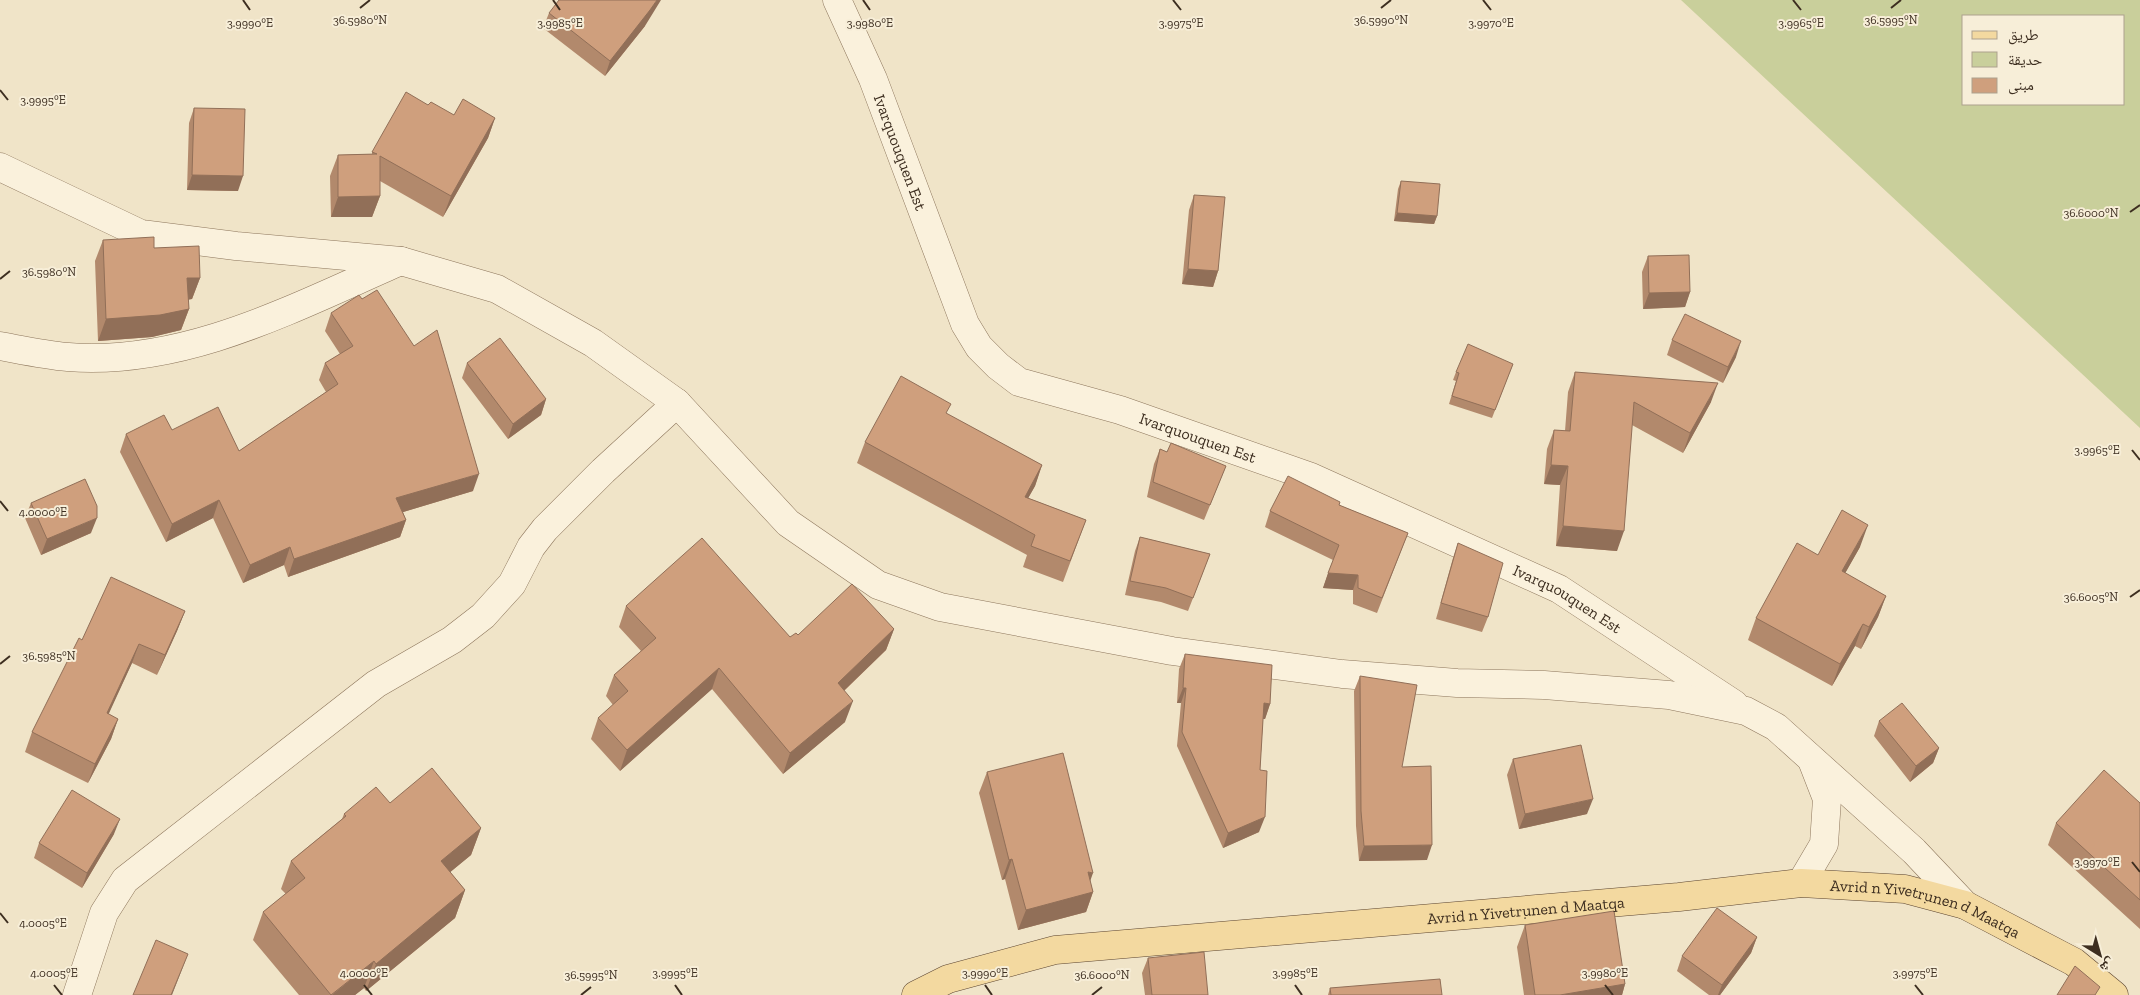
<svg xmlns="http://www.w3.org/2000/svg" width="2140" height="995" viewBox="0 0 2140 995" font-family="'Zilla Slab','Noto Naskh Arabic',serif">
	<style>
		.green { fill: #c9cf9b; fill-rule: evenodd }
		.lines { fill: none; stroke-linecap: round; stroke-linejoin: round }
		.minor-casing { stroke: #8d765c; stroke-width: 29 }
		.tertiary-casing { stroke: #8d765c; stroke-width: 29 }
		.primary-casing { stroke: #5b4430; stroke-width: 29 }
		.minor { stroke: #faf1dc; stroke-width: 28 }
		.tertiary { stroke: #faf1dc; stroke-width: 28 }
		.primary { stroke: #f3d9a0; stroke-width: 28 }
		.wall { fill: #b2896c }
		.shaded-wall { fill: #916f58 }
		.building { fill: #cf9f7d; stroke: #916f58 }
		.ticks { fill: none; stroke: #3d2e20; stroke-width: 2 }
		.labels { text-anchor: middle; stroke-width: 4; stroke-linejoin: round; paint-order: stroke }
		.street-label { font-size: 16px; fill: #3d2e20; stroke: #f7eed8 }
		.ticks-label { font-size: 12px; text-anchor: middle; fill: #3d2e20; stroke: #f7eed8; stroke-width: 4; stroke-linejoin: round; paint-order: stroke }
	</style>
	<rect width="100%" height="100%" fill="#f0e4c8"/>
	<path class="green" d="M1681 0H2140V428ZM1964 16H2124V104H1964Z"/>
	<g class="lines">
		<g class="minor-casing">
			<path id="minor" d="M0 346C22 350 45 355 68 357 186 366 295 307 401 261
				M77 995 104 913 125 880 376 684 452 640 483 616 512 584 531 547 545 529 603 471 677 403"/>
		</g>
		<g class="tertiary-casing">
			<g id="tertiary">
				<path id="s1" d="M837 0 873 79 965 324 979 347 998 366 1019 382 1120 410 1311 477 1559 589 1734 704"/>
				<path d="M0 167 141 234 236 246 401 261 497 289 593 343 677 403 788 523 878 585 940 607 1172 651 1342 674 1457 683 1544 685 1669 695 1746 711 1776 727 1914 851 1965 905"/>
				<path d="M1801 883 1824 844 1827 799 1813 763"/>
			</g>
		</g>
		<g class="primary-casing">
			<g id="primary">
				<path id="s2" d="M916 995 948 979 1055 950 1679 897 1801 883 1905 889 1965 905 2074 962 2114 995"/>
			</g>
		</g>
		<use href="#minor" class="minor"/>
		<use href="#tertiary" class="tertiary"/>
		<use href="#primary" class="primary"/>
	</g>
	<path class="wall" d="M549 13 645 26 605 76 543 28Z
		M428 105 454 115 495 118 488 138 443 217 380 181V196L372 217H331L330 176 338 155 372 154V152Z
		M194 108 238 191 187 190 189 123Z
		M1401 181 1437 216 1434 224 1394 221 1398 189Z
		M1194 195 1218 271 1213 287 1182 284 1189 210Z
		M103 240 154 248 200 278 192 299 188 300 189 309 181 330 152 337 98 341 95 261Z
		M1648 256 1690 292 1685 307 1643 309 1642 272Z
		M331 313 473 491 403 512 406 520 400 537 288 577 284 565 243 583 213 518 166 542 120 452 126 434 172 430 239 451 326 392 319 380 325 363 340 354 325 331Z
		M1672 340 1736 357 1723 383 1667 355Z
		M467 363 546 399 541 415 508 439 462 378Z
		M1513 364 1492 418 1449 404 1456 381 1453 380 1456 372Z
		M1575 372 1711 402 1683 453 1632 425 1617 551 1556 546 1560 485 1544 484 1547 449 1554 430 1565 431 1568 392Z
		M947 414 1042 465 1035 486 1028 498 1086 520 1063 582 1023 567 1027 555 857 463 865 442Z
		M1160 449 1167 452 1226 466 1204 520 1147 497 1154 464Z
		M31 503 91 533 41 555 25 518Z
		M1339 505 1408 533 1377 613 1353 604V590L1323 588 1333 560 1265 527 1270 511Z
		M1140 537 1210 554 1188 611 1161 602 1125 595 1135 551Z
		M1458 543 1488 617 1482 632 1436 619 1453 558Z
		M1860 547 1845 573 1886 596 1878 617 1861 649 1855 646 1832 686 1748 640 1756 618 1818 555Z
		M626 606 790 637 798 635 894 629 886 650 844 691 845 722 783 774 712 689 620 771 591 739 598 718 613 705 606 696 614 675 641 651 619 627Z
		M185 611 177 631 157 675 132 663 108 714 118 719 111 739 88 783 25 752 32 732 82 640Z
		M1185 654 1270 704 1265 719H1263L1260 770 1259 832 1223 848 1177 746 1181 703H1177L1179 669Z
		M1360 676 1427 860 1359 861 1356 826 1354 691Z
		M1879 721 1939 748 1933 763 1910 782 1874 736Z
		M1513 759 1587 814 1519 829 1507 775Z
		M987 772 1090 881 1093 892 1086 912 1018 930 1005 879 1002 880 979 793Z
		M390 803 481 828 471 855 450 872 465 890 455 918 366 991 364 988 355 995H299L253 940 263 912 286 894 281 889 291 861 342 819 344 814Z
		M2140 803V929L2048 845 2056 823Z
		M114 834 82 888 34 858 39 843Z
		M1525 925 1625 984 1622 995H1524L1517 947Z
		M1757 937 1751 953 1720 995H1709L1677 971 1682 956Z
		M1148 958 1208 995H1145L1142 973Z
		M1330 988 1442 995H1328Z"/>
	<path class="shaded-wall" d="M657 0H661L645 26 605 76 610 61Z
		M495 118 488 138 443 217 451 196Z
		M192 175 243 176 238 191 187 190Z
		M380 196 372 217H331L338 197Z
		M1397 213 1437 216 1434 224 1394 221Z
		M1188 269 1218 271 1213 287 1182 284Z
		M187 278H200L192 299 179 300Z
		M1690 292 1685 307 1643 309 1649 293Z
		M189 309 181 330 152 337 98 341 106 319Z
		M1741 341 1736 357 1723 383 1728 367Z
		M1718 383 1711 402 1683 453 1690 433Z
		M546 399 541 415 508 439 513 424Z
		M1042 465 1035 486 1017 518 1025 497Z
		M1551 465 1568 466 1560 485 1544 484Z
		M479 474 473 491 390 516 396 498Z
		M219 500 213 518 166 542 172 524Z
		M97 518 91 533 41 555 47 539Z
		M406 520 400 537 288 577 294 559Z
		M1868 525 1860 547 1834 593 1842 571Z
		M1563 526 1624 531 1617 551 1556 546Z
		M290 547 284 565 243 583 250 565Z
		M1328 573 1358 575 1353 590 1323 588Z
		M1886 596 1878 617 1861 649 1869 627Z
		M185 611 177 631 157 675 165 655Z
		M1863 624 1855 646 1832 686 1840 664Z
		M894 629 886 650 830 704 838 683Z
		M139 644 132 663 100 733 107 713Z
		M719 668 712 689 620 771 627 750Z
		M1183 688H1186L1181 703H1177Z
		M853 701 845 722 783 774 790 753Z
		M1264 703 1270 704 1265 719 1259 718Z
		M118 719 111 739 88 783 95 764Z
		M1939 748 1933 763 1910 782 1916 766Z
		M1593 799 1587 814 1519 829 1525 814Z
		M1265 817 1259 832 1223 848 1228 833Z
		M120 819 114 834 82 888 87 873Z
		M481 828 471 855 431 888 441 861Z
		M1432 845 1427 860 1359 861 1364 846Z
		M1012 859 1005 879 1002 880 1009 860Z
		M1088 872 1093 873 1086 893Z
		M465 890 455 918 366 991 376 964Z
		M1093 892 1086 912 1018 930 1026 910Z
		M1757 937 1751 953 1720 995H1718L1722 985Z
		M188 954 172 995H171Z
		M374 961 364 988 355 995H332Z
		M1625 984 1622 995H1560Z"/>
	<path class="building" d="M559 0H657L650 10 610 61 549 13Z
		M406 92 428 105 431 102 454 115 463 99 495 118 451 196 380 156V196L338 197V155L377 154 372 152Z
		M194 108 245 109 243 176 192 175Z
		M1401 181 1440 184 1437 216 1397 213Z
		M1194 195 1225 197 1218 271 1188 269Z
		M154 237V248L199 246 200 278H187L189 309 160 315 106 319 103 240Z
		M1689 255 1690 292 1649 293 1648 256Z
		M377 290 414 346 437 330 479 474 396 498 406 520 294 559 290 547 250 565 219 500 172 524 126 434 164 415 172 430 218 407 239 451 338 384 325 363 353 346 331 313 359 295 362 299Z
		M1685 314 1741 341 1728 367 1672 340Z
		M500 338 546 399 513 424 467 363Z
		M1468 344 1513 364 1495 410 1452 396 1459 373 1456 372Z
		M1575 372 1718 383 1690 433 1634 402 1624 531 1563 526 1568 466 1551 465 1554 430 1570 431Z
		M901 376 951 404 946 413 1042 465 1025 497 1086 520 1070 561 1031 546 1035 535 865 442Z
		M1171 443 1226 466 1210 505 1153 482 1160 449 1167 452Z
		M1288 476 1340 502 1339 505 1408 533 1382 598 1358 588V575L1328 573 1339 545 1270 511Z
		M85 479 97 506V518L47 539 31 503Z
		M1842 510 1868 525 1842 571 1886 596 1869 627 1863 624 1840 664 1756 618 1797 543 1818 555Z
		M1140 537 1210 554 1193 598 1166 588 1130 581Z
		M702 538 790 637 796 633 798 635 852 584 894 629 838 683 853 701 790 753 719 668 627 750 598 718 628 691 614 675 656 638 626 606Z
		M1458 543 1503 563 1488 617 1441 603Z
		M111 577 185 611 165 655 139 644 107 713 118 719 95 764 32 732 79 638 82 640Z
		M1185 654 1272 665 1270 704 1264 703 1260 770 1267 771 1265 817 1228 833 1182 732 1186 688H1183Z
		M1360 676 1417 685 1402 767 1431 766 1432 845 1364 846 1361 811Z
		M1902 703 1939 748 1916 766 1879 721Z
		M1581 745 1593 799 1525 814 1513 759Z
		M1063 753 1093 873 1088 872 1093 892 1026 910 1012 859 1009 860 987 772Z
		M432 768 481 828 441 861 465 890 376 964 374 961 331 995 263 912 305 878 291 861 346 816 344 814 376 787 390 803Z
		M2104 770 2140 803V900L2056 823Z
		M72 790 120 819 87 873 39 843Z
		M1717 908 1757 937 1722 985 1682 956Z
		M1614 911 1625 984 1560 995H1535L1525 925Z
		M156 940 188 954 171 995H133Z
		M1204 952 1208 995H1152L1148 958Z
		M2075 966 2100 987 2095 995H2057Z
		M1440 979 1442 995H1331L1330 988Z"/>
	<path class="ticks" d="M243 0 250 10M553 0 560 10M863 0 870 10M1173 0 1181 10M1483 0 1491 10M1793 0 1801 10M360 8 370 0M1381 8 1391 0M1891 8 1901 0M0 90 8 100M2130 212 2140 205M0 279 10 271M2132 450 2140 460M0 501 8 511M2130 597 2140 590M0 664 10 656M2132 862 2140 872M0 913 8 923M54 985 62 995M364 985 372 995M675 985 682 995M985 985 992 995M1295 985 1302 995M1605 985 1613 995M1915 985 1923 995M581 995 591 987M1092 995 1102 987"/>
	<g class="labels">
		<g class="street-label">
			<text dy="6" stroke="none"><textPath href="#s1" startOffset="165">Ivarquouquen Est</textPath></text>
			<text dy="6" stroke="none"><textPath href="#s1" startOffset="616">Ivarquouquen Est</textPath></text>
			<text dy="6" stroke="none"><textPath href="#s1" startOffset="1020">Ivarquouquen Est</textPath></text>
			<text dy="6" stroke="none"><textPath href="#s2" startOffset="1024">Avrid n Yivetṛunen d Maatqa</textPath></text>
			<text dy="6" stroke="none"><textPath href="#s2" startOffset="619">Avrid n Yivetṛunen d Maatqa</textPath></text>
		</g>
	</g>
	<g class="ticks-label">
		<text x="360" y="24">36.5980°N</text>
		<text x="1381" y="24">36.5990°N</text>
		<text x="1891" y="24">36.5995°N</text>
		<text x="250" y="27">3.9990°E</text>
		<text x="560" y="27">3.9985°E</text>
		<text x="870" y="27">3.9980°E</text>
		<text x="1181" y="27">3.9975°E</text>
		<text x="1491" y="27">3.9970°E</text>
		<text x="1801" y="27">3.9965°E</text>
		<text x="43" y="104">3.9995°E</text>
		<text x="2091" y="217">36.6000°N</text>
		<text x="49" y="276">36.5980°N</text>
		<text x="2097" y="454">3.9965°E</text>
		<text x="43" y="516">4.0000°E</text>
		<text x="2091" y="601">36.6005°N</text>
		<text x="49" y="660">36.5985°N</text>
		<text x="2097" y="866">3.9970°E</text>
		<text x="43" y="927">4.0005°E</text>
		<text x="54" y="977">4.0005°E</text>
		<text x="364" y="977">4.0000°E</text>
		<text x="675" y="977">3.9995°E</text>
		<text x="985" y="977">3.9990°E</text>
		<text x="1295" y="977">3.9985°E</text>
		<text x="1605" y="977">3.9980°E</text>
		<text x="1915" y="977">3.9975°E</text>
		<text x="591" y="979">36.5995°N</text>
		<text x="1102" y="979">36.6000°N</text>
	</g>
	<rect x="1962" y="15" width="162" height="90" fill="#f7eed8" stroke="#ada18e"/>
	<rect x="1972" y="31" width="25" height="8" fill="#f3d9a0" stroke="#ada18e"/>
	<text x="2008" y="40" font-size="15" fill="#3d2e20">طريق</text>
	<rect x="1972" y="52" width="25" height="15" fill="#c9cf9b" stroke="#ada18e"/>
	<text x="2008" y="65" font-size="15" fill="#3d2e20">حديقة</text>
	<rect x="1972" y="78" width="25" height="15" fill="#cf9f7d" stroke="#ada18e"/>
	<text x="2008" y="90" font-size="15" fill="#3d2e20">مبنى</text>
	<g transform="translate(2100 955) rotate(143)" stroke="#f7eed8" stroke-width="4" paint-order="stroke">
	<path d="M0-4L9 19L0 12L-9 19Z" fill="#3d2e20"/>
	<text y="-8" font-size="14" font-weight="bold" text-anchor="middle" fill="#3d2e20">ش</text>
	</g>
</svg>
